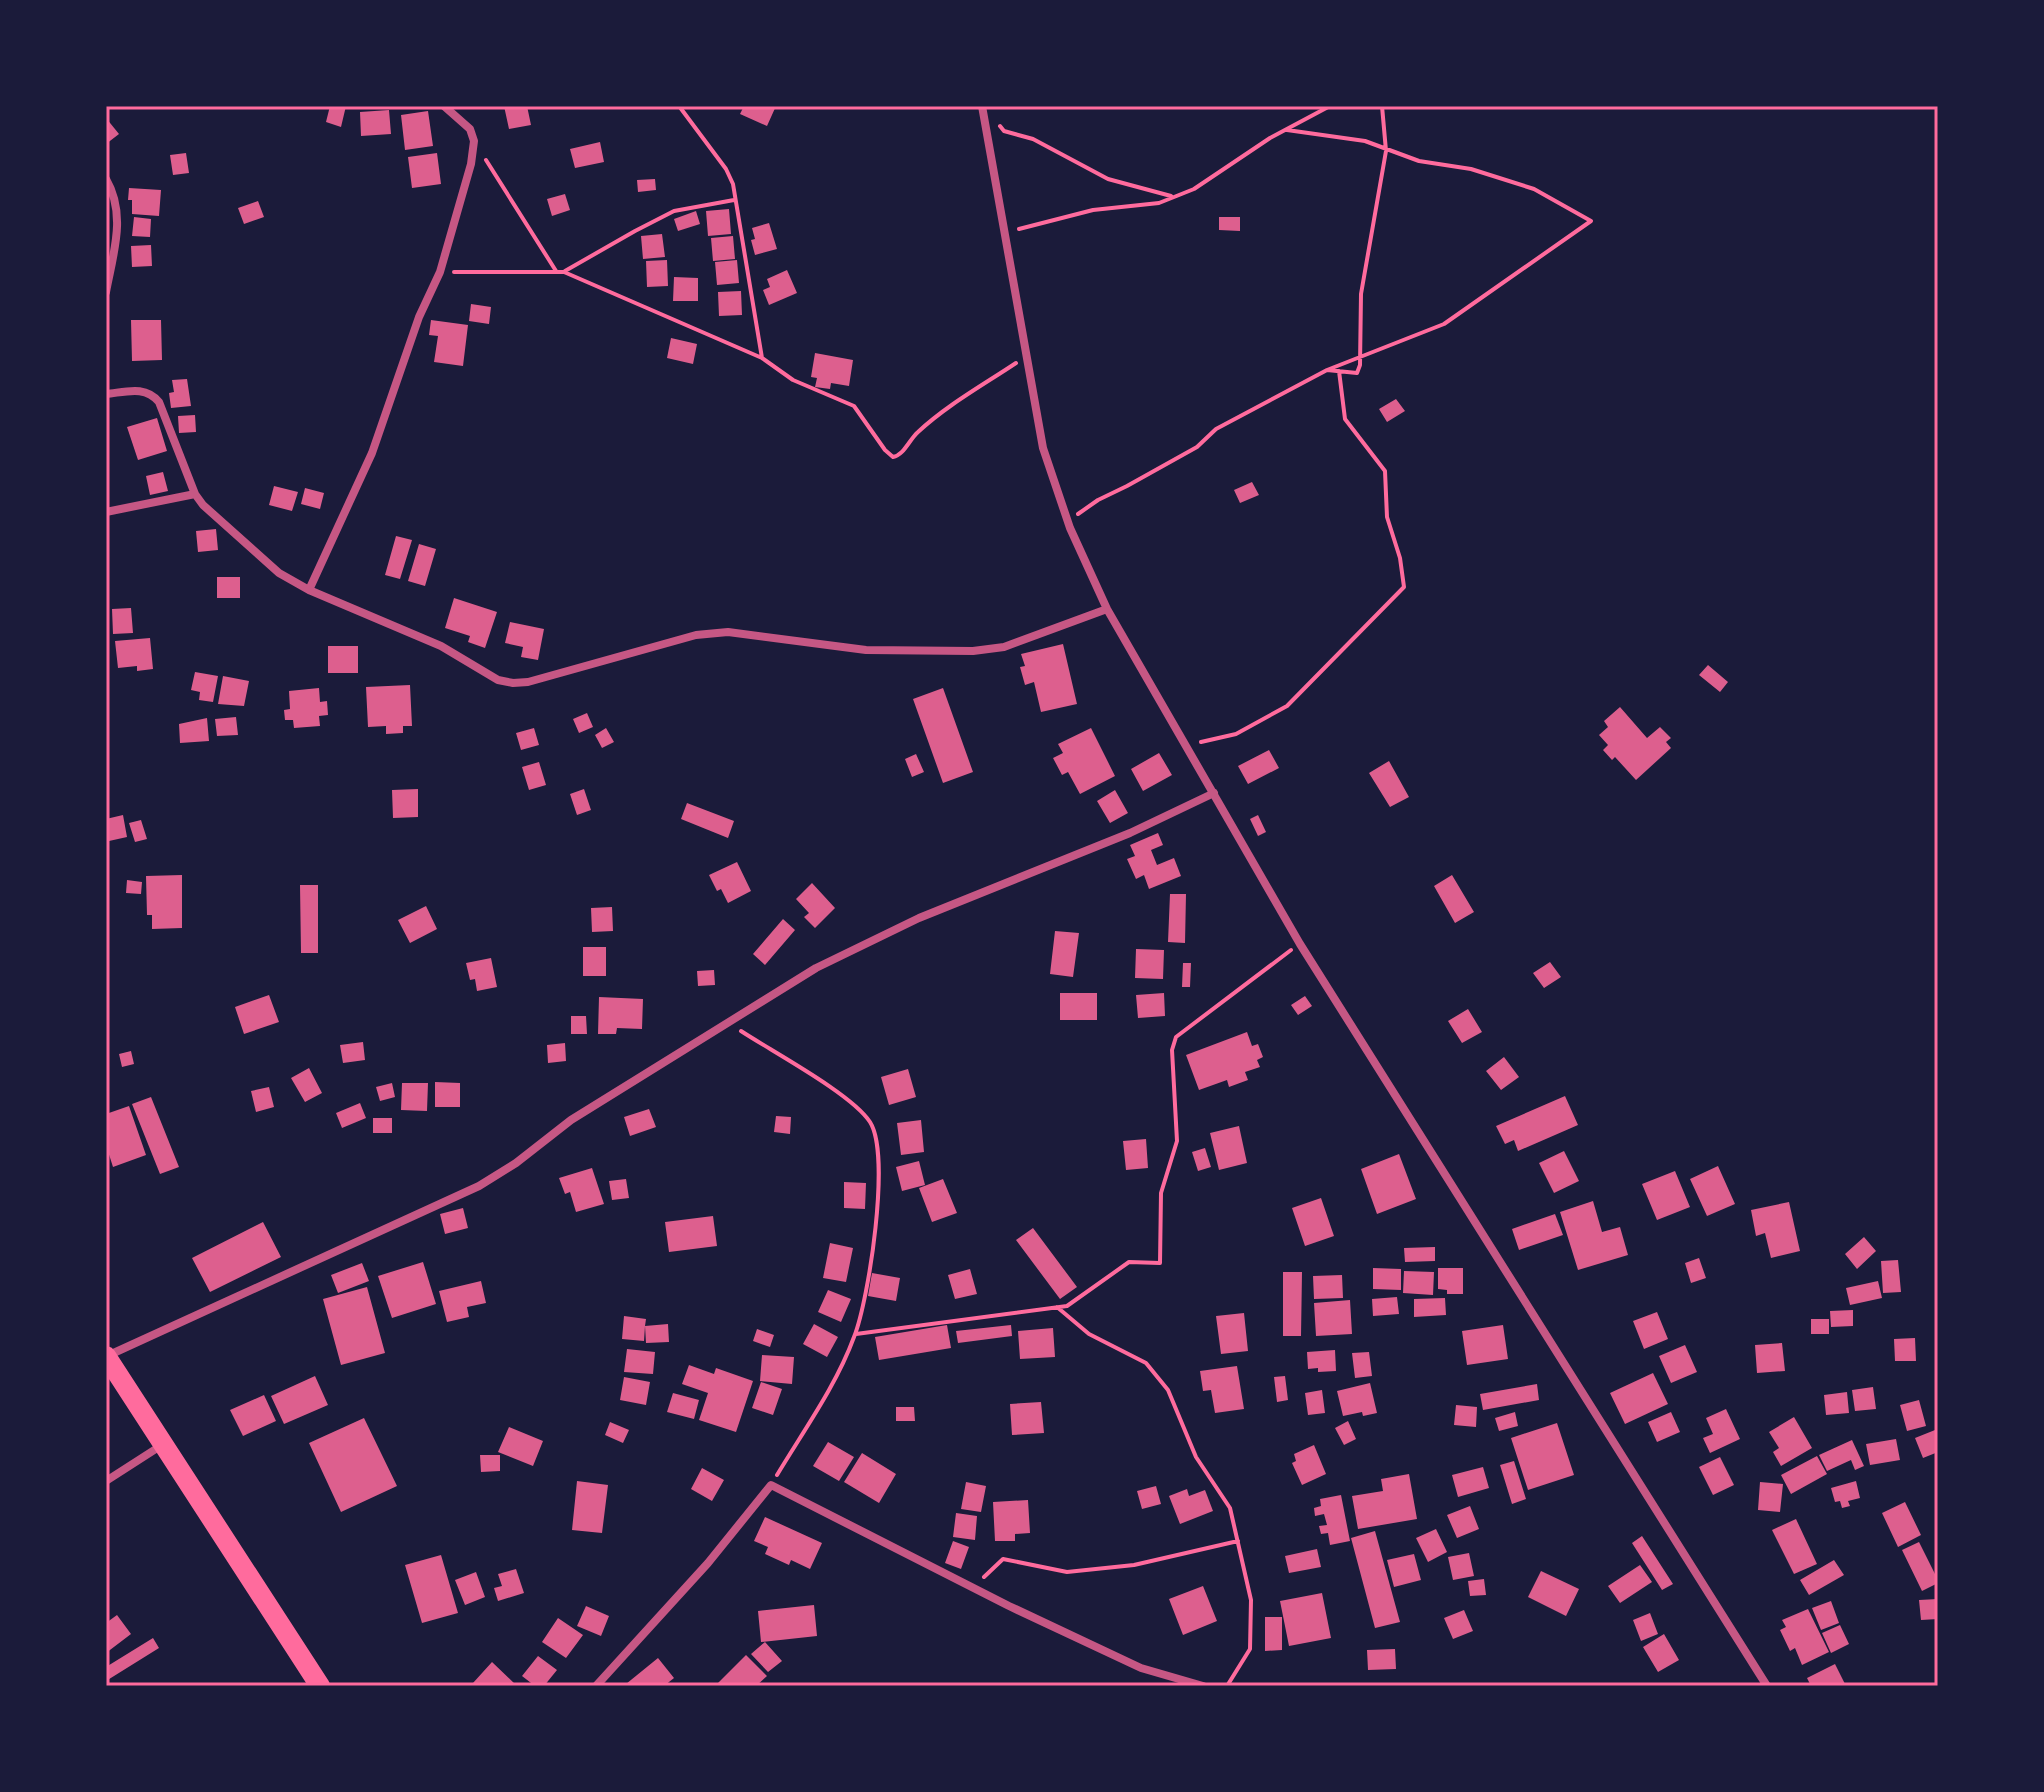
<svg xmlns="http://www.w3.org/2000/svg" width="2044" height="1792" viewBox="0 0 2044 1792" font-family="'Archivo Narrow',sans-serif">
	<style>
		.building { fill: #dd5f8e }
		.lines { fill: none; stroke-linecap: round; stroke-linejoin: round }
		.path { stroke: #ff6b9d; stroke-width: 4 }
		.minor { stroke: #c65784; stroke-width: 8 }
		.trunk { stroke: #ff6b9d; stroke-width: 20 }
		.neatline { fill: none; stroke: #ff6b9d; stroke-width: 3 }
	</style>
	<rect width="100%" height="100%" fill="#1b1b3a"/>
	<path class="building" d="M330 106H346L341 127 326 122Z
		M504 106H527L531 125 509 129Z
		M744 106H776L767 126 740 114Z
		M389 110 391 134 361 136 360 112Z
		M428 111 433 146 405 150 401 115Z
		M106 118 119 134 106 144Z
		M600 142 604 162 575 168 570 149Z
		M186 153 189 173 173 175 170 155Z
		M437 153 441 184 412 188 408 157Z
		M655 179 656 190 638 192 637 180Z
		M129 188 161 190 159 216 132 214V200H128Z
		M565 194 570 210 552 216 547 199Z
		M258 201 264 217 244 224 238 208Z
		M729 209 731 234 708 236 706 211Z
		M696 211 700 224 678 231 674 219Z
		M134 217 151 219 150 237 132 236Z
		M1219 217H1240V231L1219 230Z
		M769 223 777 249 755 255 751 240 755 239 752 228Z
		M662 234 665 257 643 259 641 236Z
		M733 236 735 259 713 261 711 238Z
		M151 245 152 266 132 267 131 246Z
		M667 260 668 286 647 287 646 261Z
		M737 260 739 283 717 285 715 262Z
		M787 270 797 293 769 305 763 290 770 287 767 279Z
		M674 277 698 278V301H673Z
		M741 291 742 315 719 316 718 292Z
		M471 304 491 307 489 324 469 321Z
		M131 320H161L162 360 132 361Z
		M431 320 468 325 463 366 434 362 438 336 429 335Z
		M671 338 697 344 693 364 667 358Z
		M815 353 853 360 849 386 831 383 830 389 815 387 817 378 811 377Z
		M187 379 191 406 171 408 169 393 174 392 172 380Z
		M1396 399 1405 411 1387 422 1379 409Z
		M195 415 196 432 179 433 178 416Z
		M157 418 167 451 138 460 127 427Z
		M163 472 168 491 150 495 146 476Z
		M1252 482 1259 495 1240 503 1234 490Z
		M274 486 298 492 292 511 269 505Z
		M305 488 324 493 320 509 301 504Z
		M216 529 218 550 198 552 196 531Z
		M396 536 412 540 400 579 385 575Z
		M419 544 436 549 425 586 408 581Z
		M217 577H240V598H217Z
		M454 598 497 612 485 648 468 642 470 636 445 628Z
		M131 608 133 633 113 634 112 609Z
		M510 622 544 629 538 660 521 657 523 647 505 643Z
		M150 638 153 669 137 671V666L118 668 115 641Z
		M1063 644 1077 704 1041 712 1034 682 1025 685 1020 667 1025 666 1021 654Z
		M328 646H358V673H328Z
		M1708 665 1728 682 1720 692 1699 675Z
		M195 672 218 676 213 702 199 700 200 692 191 690Z
		M223 676 249 681 244 706 218 704Z
		M410 685 412 726H403V733L386 734V726L368 727 366 687Z
		M319 688 320 702 327 701 328 715 319 716 320 726 294 728 293 720H285L284 710 290 709 289 691Z
		M943 688 973 772 943 783 913 699Z
		M1620 707 1647 738 1660 727 1671 738 1666 742 1671 748 1636 780 1615 757 1612 760 1603 750 1608 745 1599 735 1608 727 1604 721Z
		M587 713 593 727 579 733 573 719Z
		M236 717 238 735 217 736 215 719Z
		M207 718 209 741 180 743 179 724Z
		M534 728 539 745 521 750 516 733Z
		M606 728 614 742 602 748 595 735Z
		M1091 728 1115 776 1080 794 1068 772 1062 775 1053 758 1063 753 1058 744Z
		M1269 750 1279 768 1248 784 1238 766Z
		M1159 753 1172 775 1143 791 1131 769Z
		M916 754 924 772 912 777 905 759Z
		M1389 761 1409 797 1390 807 1369 773Z
		M539 762 546 785 529 790 522 767Z
		M418 789V817L393 818 392 790Z
		M584 789 591 810 577 815 570 794Z
		M1115 790 1128 813 1110 823 1097 801Z
		M687 803 734 821 728 838 681 819Z
		M123 815 127 837 109 841 106 819Z
		M1258 815 1266 832 1258 836 1250 819Z
		M141 820 147 839 135 842 129 823Z
		M1158 833 1163 845 1151 850 1157 865 1174 858 1181 876 1149 889 1144 875 1136 879 1127 859 1135 856 1130 845Z
		M737 862 751 891 728 903 721 889 717 891 709 875Z
		M182 875V928L152 929V915H147L146 876Z
		M1452 875 1474 912 1455 923 1434 886Z
		M127 880 142 882 141 894 126 893Z
		M812 883 835 908 815 928 804 917 809 913 796 899Z
		M300 885H318V953H301Z
		M1170 894H1186L1185 943 1168 942Z
		M426 906 437 929 410 943 398 920Z
		M612 907 613 931 592 932 591 908Z
		M783 919 795 930 765 965 753 954Z
		M1055 931 1079 933 1073 977 1050 974Z
		M583 947H606V976H583Z
		M1136 949 1164 950 1163 979 1135 978Z
		M491 958 497 987 477 991 475 979 470 980 466 963Z
		M1550 962 1561 977 1544 988 1533 973Z
		M1183 963H1191L1190 987H1182Z
		M714 970 715 985 698 986 697 971Z
		M1060 993H1097V1020H1060Z
		M1164 993 1165 1016 1138 1018 1136 995Z
		M269 995 279 1022 244 1034 235 1007Z
		M1305 996 1312 1006 1298 1015 1291 1005Z
		M599 997 643 999 642 1029 617 1028 616 1034H598Z
		M1468 1009 1482 1032 1462 1043 1448 1021Z
		M571 1016H586L587 1034H571Z
		M1247 1032 1252 1046 1258 1044 1263 1057 1257 1060 1260 1067 1245 1072 1248 1080 1229 1087 1227 1080 1199 1090 1186 1055Z
		M363 1042 365 1060 343 1063 340 1045Z
		M565 1043 566 1061 548 1063 547 1045Z
		M131 1051 134 1064 122 1067 119 1054Z
		M1504 1057 1519 1077 1501 1090 1486 1071Z
		M309 1068 322 1093 305 1102 291 1078Z
		M908 1069 916 1097 889 1105 881 1077Z
		M435 1082 460 1083V1107H435Z
		M392 1083 395 1097 380 1101 376 1087Z
		M402 1083H428L427 1111 401 1110Z
		M269 1087 274 1107 256 1112 251 1091Z
		M1565 1096 1578 1125 1518 1151 1514 1140 1505 1144 1496 1126Z
		M151 1097 179 1167 160 1174 132 1104Z
		M360 1103 366 1118 342 1128 336 1113Z
		M129 1106 146 1155 113 1167 106 1145V1114Z
		M649 1109 656 1127 630 1136 624 1117Z
		M776 1116 791 1117 790 1134 774 1132Z
		M373 1118H392V1133H373Z
		M921 1120 924 1152 901 1155 897 1123Z
		M1239 1126 1247 1163 1219 1170 1210 1133Z
		M1146 1139 1148 1168 1126 1170 1123 1141Z
		M1205 1148 1211 1167 1198 1171 1192 1152Z
		M1564 1151 1579 1181 1554 1193 1539 1163Z
		M1399 1154 1416 1199 1377 1214 1361 1169Z
		M919 1161 925 1185 902 1191 896 1167Z
		M1718 1166 1735 1204 1707 1216 1690 1179Z
		M592 1168 604 1204 576 1212 570 1192 565 1194 559 1178Z
		M1675 1171 1690 1207 1657 1220 1642 1184Z
		M626 1179 629 1198 612 1200 609 1181Z
		M943 1179 957 1213 932 1222 919 1188Z
		M844 1182 866 1183 865 1209 844 1208Z
		M1321 1198 1334 1236 1305 1246 1292 1208Z
		M1593 1201 1602 1232 1620 1227 1628 1255 1578 1270 1560 1212Z
		M1789 1202 1800 1251 1771 1258 1765 1233 1756 1236 1751 1210Z
		M463 1208 468 1228 445 1234 440 1214Z
		M1555 1214 1563 1235 1519 1250 1512 1229Z
		M713 1216 717 1246 669 1252 665 1222Z
		M263 1222 281 1257 210 1292 192 1258Z
		M1033 1228 1077 1287 1060 1299 1016 1240Z
		M1864 1237 1876 1251 1857 1269 1845 1254Z
		M830 1243 853 1248 846 1282 823 1278Z
		M1435 1247V1261L1405 1262 1404 1248Z
		M1699 1258 1706 1278 1691 1283 1685 1263Z
		M1898 1260 1901 1292 1883 1293 1881 1261Z
		M423 1262 436 1304 392 1318 378 1276Z
		M362 1263 369 1281 338 1293 331 1275Z
		M1373 1268 1401 1269V1290L1373 1289Z
		M1438 1268H1463V1294H1447V1290L1438 1289Z
		M970 1269 977 1294 955 1299 948 1275Z
		M1404 1271 1434 1272 1433 1295 1403 1293Z
		M1283 1272H1302L1301 1336H1283Z
		M872 1273 900 1278 896 1301 868 1296Z
		M1342 1275 1343 1298 1314 1299 1313 1276Z
		M481 1281 486 1303 467 1307 469 1317 447 1322 439 1291Z
		M1878 1281 1882 1298 1850 1305 1846 1288Z
		M367 1287 385 1353 341 1365 323 1299Z
		M828 1290 851 1299 841 1322 818 1312Z
		M1397 1297 1399 1314 1373 1316 1372 1299Z
		M1445 1298 1446 1315 1414 1317V1299Z
		M1350 1300 1352 1334 1316 1336 1314 1303Z
		M1853 1310V1326L1831 1327 1830 1311Z
		M1657 1312 1668 1339 1644 1349 1633 1321Z
		M1244 1313 1248 1351 1221 1354 1216 1316Z
		M624 1316 646 1319 645 1326 668 1324 669 1342 646 1343 645 1326 644 1341 622 1339Z
		M1811 1319H1829V1334H1811Z
		M814 1324 838 1337 827 1357 803 1344Z
		M947 1325 951 1348 879 1360 875 1337Z
		M1011 1325 1012 1336 958 1343 956 1331Z
		M1503 1325 1508 1359 1467 1365 1462 1331Z
		M1053 1328 1055 1357 1020 1359 1018 1331Z
		M757 1329 774 1335 770 1347 753 1341Z
		M1915 1338 1916 1361H1895L1894 1339Z
		M1782 1343 1785 1371 1757 1373 1755 1345Z
		M1685 1345 1697 1372 1671 1383 1659 1356Z
		M627 1349 655 1352 653 1374 624 1372Z
		M1335 1350 1336 1371 1318 1372V1368L1308 1369 1307 1352Z
		M1369 1352 1372 1376 1355 1378 1352 1353Z
		M762 1355 794 1357 792 1384 760 1381Z
		M689 1365 714 1374 716 1368 753 1381 736 1432 699 1420 708 1393 682 1384Z
		M1237 1366 1244 1409 1215 1413 1211 1390 1203 1391 1200 1371Z
		M1653 1373 1668 1404 1625 1424 1610 1393Z
		M315 1376 328 1405 284 1424 271 1396Z
		M1285 1376 1288 1400 1277 1402 1274 1377Z
		M624 1377 650 1382 646 1405 620 1400Z
		M761 1382 782 1389 773 1415 752 1408Z
		M1370 1383 1377 1413 1363 1416 1362 1412 1343 1416 1337 1391Z
		M1537 1384 1539 1400 1483 1410 1480 1394Z
		M1873 1387 1876 1409 1855 1411 1852 1390Z
		M1322 1390 1325 1413 1308 1415 1305 1393Z
		M1847 1392 1849 1413 1826 1415 1824 1395Z
		M673 1393 699 1400 694 1419 667 1412Z
		M264 1395 276 1421 243 1436 230 1410Z
		M1919 1400 1926 1426 1907 1431 1900 1405Z
		M1041 1402 1044 1433 1012 1435 1010 1404Z
		M1456 1405 1477 1407 1476 1427 1454 1425Z
		M896 1407H914L915 1421H896Z
		M1726 1409 1740 1439 1710 1453 1703 1438 1713 1434 1706 1418Z
		M1515 1412 1518 1426 1499 1431 1495 1418Z
		M1671 1412 1680 1432 1657 1442 1648 1422Z
		M1794 1417 1812 1448 1781 1466 1773 1452 1779 1448 1769 1432Z
		M364 1418 397 1486 341 1512 309 1443Z
		M1348 1421 1356 1439 1344 1445 1335 1428Z
		M610 1422 629 1430 623 1443 605 1435Z
		M1557 1423 1574 1475 1528 1490 1511 1438Z
		M509 1427 543 1441 533 1466 498 1452Z
		M1935 1430 1938 1452 1923 1458 1915 1438Z
		M1896 1439 1900 1460 1870 1465 1866 1444Z
		M1852 1440 1864 1466 1855 1470 1851 1460 1827 1471 1819 1455Z
		M828 1442 854 1457 839 1481 813 1466Z
		M1314 1445 1326 1474 1302 1485 1292 1463 1296 1461 1294 1454Z
		M862 1453 896 1474 879 1503 844 1482Z
		M480 1455H500V1471L481 1472Z
		M1817 1456 1827 1474 1791 1494 1781 1475Z
		M1720 1457 1734 1485 1713 1495 1699 1467Z
		M1514 1461 1526 1499 1512 1504 1500 1465Z
		M1483 1467 1489 1488 1458 1497 1452 1475Z
		M702 1468 724 1480 712 1501 691 1489Z
		M1409 1474 1417 1519 1358 1529 1352 1496 1383 1491 1381 1479Z
		M577 1481 608 1485 602 1533 572 1530Z
		M1856 1481 1860 1498 1848 1501 1850 1506 1842 1508 1840 1501 1835 1502 1831 1488Z
		M966 1482 986 1486 981 1512 961 1509Z
		M1760 1482 1783 1484 1780 1512 1758 1510Z
		M1156 1486 1161 1504 1142 1509 1137 1491Z
		M1187 1489 1189 1496 1205 1490 1213 1511 1180 1524 1169 1496Z
		M1341 1495 1350 1541 1330 1545 1328 1533 1321 1534 1319 1526 1327 1525 1324 1514 1315 1516 1314 1508 1321 1506 1320 1499Z
		M1028 1500 1030 1533 1015 1534V1541H995L993 1502Z
		M1905 1502 1921 1535 1898 1547 1882 1513Z
		M1470 1506 1479 1529 1457 1538 1447 1515Z
		M956 1513 977 1516 975 1540 953 1537Z
		M765 1517 822 1543 810 1569 791 1560 789 1565 765 1554 768 1547 754 1541Z
		M1796 1519 1817 1564 1794 1574 1772 1530Z
		M1436 1529 1447 1552 1428 1562 1416 1538Z
		M1375 1531 1400 1622 1375 1628 1351 1538Z
		M1642 1536 1673 1584 1662 1590 1632 1543Z
		M953 1541 969 1547 961 1569 945 1563Z
		M1919 1542 1938 1580V1583L1922 1591 1902 1550Z
		M1317 1549 1321 1567 1289 1573 1285 1556Z
		M1469 1553 1474 1576 1453 1580 1448 1557Z
		M1414 1554 1421 1580 1394 1587 1387 1560Z
		M441 1555 458 1613 422 1623 405 1565Z
		M1834 1560 1844 1575 1809 1595 1800 1580Z
		M1640 1565 1652 1582 1620 1603 1608 1586Z
		M516 1569 524 1593 498 1601 494 1588 502 1586 498 1574Z
		M1541 1571 1579 1589 1566 1616 1528 1597Z
		M476 1572 485 1597 465 1605 455 1580Z
		M1484 1579 1486 1595 1470 1596 1468 1581Z
		M1203 1586 1217 1621 1183 1635 1169 1599Z
		M1322 1593 1331 1638 1289 1646 1280 1601Z
		M1938 1599V1619L1921 1620 1919 1600Z
		M1831 1601 1839 1623 1821 1630 1812 1608Z
		M814 1605 817 1636 761 1642 758 1611Z
		M586 1606 609 1616 601 1636 577 1626Z
		M1808 1609 1829 1652 1802 1665 1795 1648 1790 1651 1780 1630 1786 1627 1782 1620Z
		M1464 1610 1473 1631 1453 1639 1444 1618Z
		M1650 1613 1658 1634 1641 1641 1633 1620Z
		M117 1615 131 1634 106 1653V1623Z
		M1265 1617H1282V1650L1265 1651Z
		M558 1618 583 1635 566 1658 542 1642Z
		M1840 1625 1849 1644 1831 1653 1822 1633Z
		M1664 1634 1679 1660 1658 1672 1643 1647Z
		M153 1638 159 1648 106 1681V1667Z
		M765 1642 782 1661 768 1672 751 1654Z
		M1395 1649 1396 1669 1368 1670 1367 1650Z
		M746 1655 767 1676 756 1686H715Z
		M538 1656 557 1670 544 1686H535L522 1676Z
		M658 1658 674 1678 664 1686H628L626 1684Z
		M492 1662 517 1686H477L473 1683Z
		M1835 1664 1846 1686H1811L1807 1678Z"/>
	<g class="lines">
		<path class="path" d="M679 106 726 169 733 184 762 358 793 380 854 406 885 450 893 457C904 455 909 440 918 432 947 405 983 385 1016 363
			M1000 126 1004 131 1033 139 1108 179 1171 196
			M1287 130 1365 141 1419 161 1471 169 1534 189 1591 221 1444 324 1327 370
			M486 160 556 271
			M1019 229 1093 210 1159 203 1194 189 1270 138 1330 106
			M565 271 635 231 674 211 734 200
			M454 272H564L762 358
			M1078 514 1098 500 1127 486 1197 447 1216 429 1327 370 1357 373 1360 365 1361 294 1386 151 1382 106
			M1201 742 1236 734 1287 706 1404 587 1400 558 1387 517 1385 471 1345 419 1339 371
			M741 1031C773 1052 852 1094 870 1122 891 1155 869 1299 854 1337 836 1386 804 1430 777 1475
			M1057 1307 1089 1334 1146 1363 1168 1390 1196 1457 1230 1508 1251 1600 1250 1649 1227 1686
			M856 1334 1067 1306 1129 1262 1160 1263 1161 1193 1177 1141 1172 1050 1176 1037 1291 950
			M984 1577 1003 1559 1067 1572 1134 1565 1238 1541"/>
		<path class="minor" d="M982 106 1043 448 1070 528 1107 609 1300 944 1767 1686
			M106 179C127 215 113 254 106 292
			M106 394C126 392 145 385 159 402L195 494 203 505 279 573 309 590 441 646 498 680 513 683 528 682 696 635 728 632 866 650 973 651 1004 647 1107 609
			M106 512 195 494
			M309 590 372 453 419 317 440 272 471 164 474 141 470 129 444 106
			M107 1356 479 1186 516 1163 571 1120 816 968 919 918 1130 833 1214 793
			M106 1481 162 1445
			M596 1686 708 1563 771 1485 1009 1606 1141 1668 1203 1686"/>
		<path class="trunk" d="M106 1356 320 1686"/>
	</g>
	<rect width="2044" height="1792" fill="none" stroke="#1b1b3a" stroke-width="216"/>
	<rect x="108" y="108" width="1828" height="1576" class="neatline"/>
</svg>
